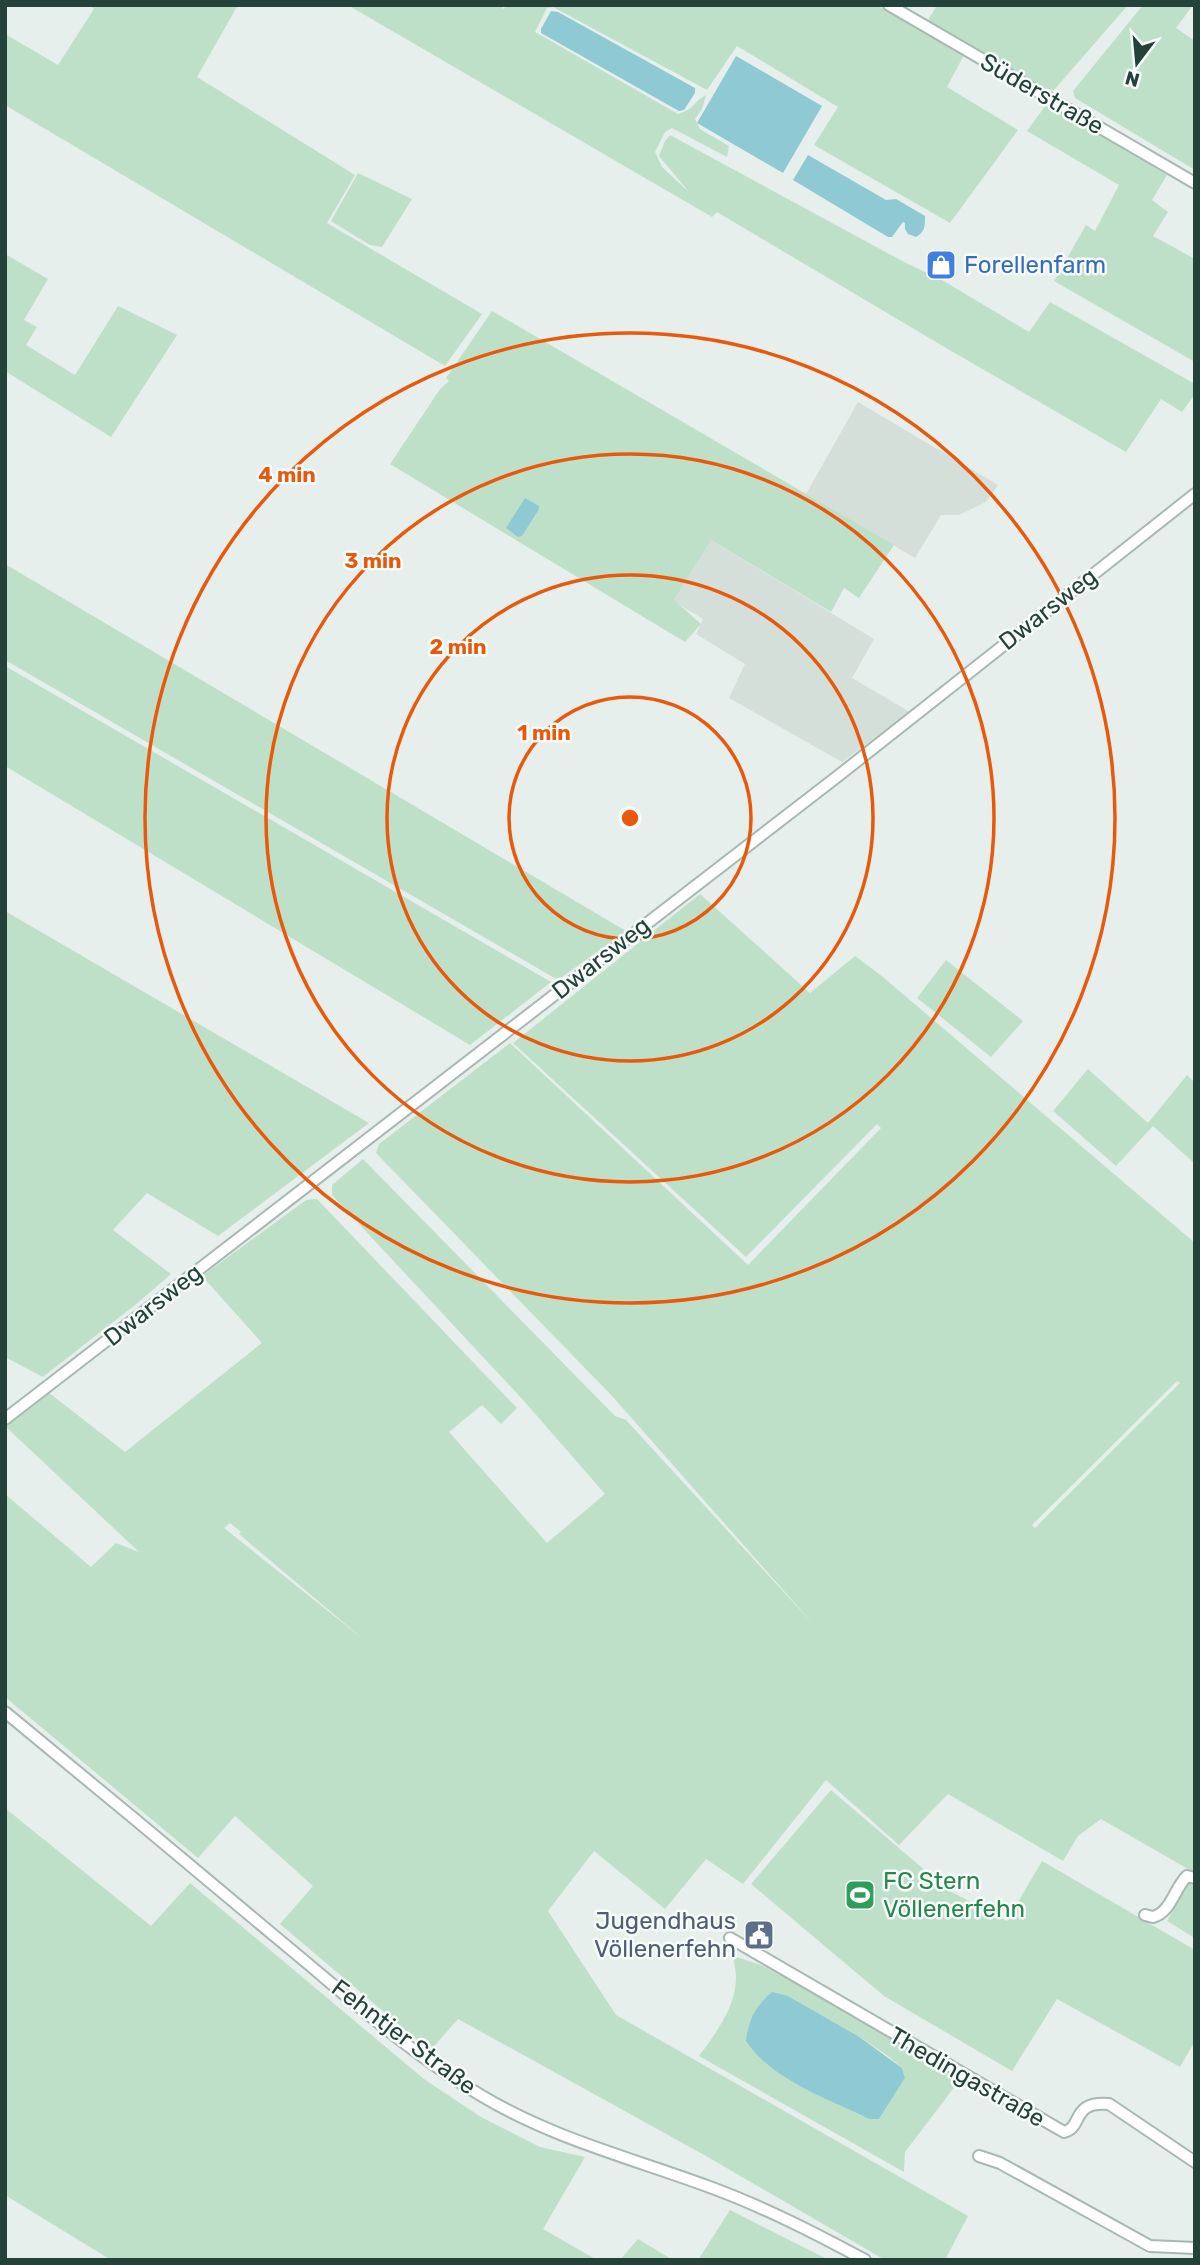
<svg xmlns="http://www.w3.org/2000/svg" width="1200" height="2265" viewBox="0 0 1200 2265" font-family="Rubik,sans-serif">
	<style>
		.built { fill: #d4dfda }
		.green { fill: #bfe0c8; fill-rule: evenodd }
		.water { fill: #8ec9d4 }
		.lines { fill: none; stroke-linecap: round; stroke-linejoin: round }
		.minor-casing { stroke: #a8b8b2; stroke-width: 14 }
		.minor { stroke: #fff; stroke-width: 10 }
		.ring { fill: none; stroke: #e8590c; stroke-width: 3.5 }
		.labels { text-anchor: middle; stroke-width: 5; stroke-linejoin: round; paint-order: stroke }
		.street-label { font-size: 24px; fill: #24423a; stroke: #f7fbf9 }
		.shop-label { font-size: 24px; fill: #366cbe; stroke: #f7fbf9; text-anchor: start }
		.leisure-label { font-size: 24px; fill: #27864d; stroke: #f7fbf9; text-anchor: start }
		.service-label { font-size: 24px; fill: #4e5e75; stroke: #f7fbf9; text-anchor: end }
		.centre { fill: #e8590c; stroke: #f7fbf9; stroke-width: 3.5 }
		.ring-label { font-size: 21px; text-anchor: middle; font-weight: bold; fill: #e8590c; stroke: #f7fbf9; stroke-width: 5; stroke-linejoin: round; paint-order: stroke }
	</style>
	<rect width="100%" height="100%" fill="#e6efeb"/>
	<path class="built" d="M858 402 998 485 986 502 959 515H941L915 558 806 494Z
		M711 540 874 639 852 678 910 712 842 762 729 698 745 664 696 634 703 619 673 601Z"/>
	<path class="green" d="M89 5H238L197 77 355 175 327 223 482 314 445 366 5 105V34L58 65 94 9Z
		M352 5H501L503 9 508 5H877L964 55 947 87 1018 130 950 223 814 145 838 107 737 46 707 90 553 7 547 8 535 32 678 114C695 109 695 100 706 95L702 109 695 119 700 129 729 146 727 157 672 128 665 132 655 152 662 167 689 192 659 156 665 141 670 135 904 262 942 280 1029 332 1050 302 1195 384V394L1182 412 1161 399 1126 452 946 348 717 212 712 217 351 7Z
		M937 5H1128L1054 90 1048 89 927 22Z
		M1143 5H1193L1176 28 1195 41V170L1075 98 1073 91Z
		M1049 104 1167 175 1152 200 1168 212 1153 236 1195 259V362L1054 281 1086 225 1095 231 1119 185 1027 131 1046 105Z
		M358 173 412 199 382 247 370 245 331 221Z
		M5 254 48 279 24 320 37 327 26 345 75 375 118 306 177 335 111 437 5 371Z
		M492 311 894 545 859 598 844 588 831 612 711 540 674 600 701 624 685 642 390 464 440 389 449 381 446 378Z
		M5 564 626 931 558 980 5 660Z
		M5 666 551 982 470 1045 5 766Z
		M700 894 810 993 855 956 883 977 1195 1243V1873L1101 1819 1078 1836 1063 1861 948 1794 899 1845 826 1780 743 1884 706 1859 665 1909 594 1851 548 1911 616 2015 968 2216 945 2260H885L706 2156 458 2019 430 2051 280 1924 313 1886 235 1816 198 1858 5 1697V1494L91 1567 116 1543 139 1552 6 1427 48 1392 125 1452 262 1343 202 1276 306 1200 317 1199 517 1408 501 1424 482 1405 449 1432 547 1543 605 1494 524 1401 332 1195V1185L363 1159 615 1416 626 1420 814 1625 613 1397 376 1153 379 1144 510 1043 748 1265 881 1128 877 1124 746 1257 513 1043ZM1177 1381 1180 1383 1035 1528 1032 1525ZM230 1523 241 1532 239 1534 363 1639 224 1528Z
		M5 911 369 1123 218 1236 147 1193 113 1230 171 1274 140 1301 43 1377 5 1357Z
		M946 960 1023 1021 991 1057 917 998Z
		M1088 1069 1148 1123 1187 1075 1195 1083V1164L1153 1126 1116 1166 1053 1111Z
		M831 1790 948 1890 1007 1921 1042 1861 1195 1950V2041L1180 2067 1057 1999 1012 2071 884 1996 751 1884Z
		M5 1808 151 1926 190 1883 424 2079 481 2117 540 2147 585 2157 543 2229 597 2260H111L5 2195Z
		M1191 1879 1195 1882 1193 1937 1167 1921Z
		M733 1956 761 1965 800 1986 962 2077 905 2152 904 2172 699 2056C716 2033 735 2008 736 1979 736 1971 734 1963 733 1956ZM788 1996 858 2036 888 2056 902 2068 905 2078 879 2119H869L854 2112Z
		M730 2210 829 2260H698Z
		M638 2239 673 2260H620Z"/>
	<path class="water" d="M551 11 558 12 695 88V93L684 110 679 111 541 33V29Z
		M736 56 822 106 783 173 697 123Z
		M808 155 886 200 896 199 925 216C925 226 925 232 916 237L908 234 905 229V223L903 222 892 237H888L793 180Z
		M525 498 539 506V509L522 536 518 537 506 528Z
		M772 1992 788 1996 858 2036 902 2068 905 2078 879 2119H869C827 2098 773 2081 746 2041 749 2018 755 2007 772 1992Z"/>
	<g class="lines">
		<g class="minor-casing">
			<path id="minor" d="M889 5 1195 183
				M5 1419 838 776 1195 494
				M5 1712C100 1790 195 1869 289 1948 352 2000 412 2055 482 2096 552 2138 631 2158 707 2186 762 2206 813 2232 865 2260
				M1145 1915 1153 1917C1171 1912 1174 1889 1187 1876L1195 1878
				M730 1938 1064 2132C1084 2127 1070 2101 1109 2104L1195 2162
				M979 2156 1000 2163 1150 2246 1195 2248"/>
		</g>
		<use href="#minor" class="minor"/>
	</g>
	<g class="ring">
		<circle cx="630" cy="818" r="121"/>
		<circle cx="630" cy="818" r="243"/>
		<circle cx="630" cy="818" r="364"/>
		<circle cx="630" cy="818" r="485"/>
	</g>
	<defs>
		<g id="shop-square" transform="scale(1.575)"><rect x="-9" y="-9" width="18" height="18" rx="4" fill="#3f7fe0" stroke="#f7fbf9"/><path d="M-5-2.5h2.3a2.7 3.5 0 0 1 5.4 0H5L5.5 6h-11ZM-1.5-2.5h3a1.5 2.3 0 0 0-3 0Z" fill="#fff"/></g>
		<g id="stadium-square" transform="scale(1.575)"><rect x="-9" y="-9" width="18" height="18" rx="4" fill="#2e9e5b" stroke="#f7fbf9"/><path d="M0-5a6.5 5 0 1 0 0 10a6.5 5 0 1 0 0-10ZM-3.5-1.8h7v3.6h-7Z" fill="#fff"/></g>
		<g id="civic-square" transform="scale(1.575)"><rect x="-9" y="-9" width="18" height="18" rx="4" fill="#5c6f8a" stroke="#f7fbf9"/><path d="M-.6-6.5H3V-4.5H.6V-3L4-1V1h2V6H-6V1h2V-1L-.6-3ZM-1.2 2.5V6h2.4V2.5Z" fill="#fff"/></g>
	</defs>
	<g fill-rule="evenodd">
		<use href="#shop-square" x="941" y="265"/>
		<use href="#stadium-square" x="860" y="1895"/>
		<use href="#civic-square" x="759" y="1935"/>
	</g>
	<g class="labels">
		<g class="street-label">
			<text transform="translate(1042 94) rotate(30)" y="8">Süderstraße</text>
			<text transform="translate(1048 609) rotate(-38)" y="8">Dwarsweg</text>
			<text transform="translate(601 958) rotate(-38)" y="8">Dwarsweg</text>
			<text transform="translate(153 1305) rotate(-38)" y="8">Dwarsweg</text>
			<text transform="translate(404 2037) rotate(37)" y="8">Fehntjer Straße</text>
			<text transform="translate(967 2077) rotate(30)" y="8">Thedingastraße</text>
		</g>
		<g class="shop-label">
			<text x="964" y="273">Forellenfarm</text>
		</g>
		<g class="leisure-label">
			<text x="883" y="1889">FC Stern<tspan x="883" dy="28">Völlenerfehn</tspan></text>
		</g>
		<g class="service-label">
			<text x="736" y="1929">Jugendhaus<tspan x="736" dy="28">Völlenerfehn</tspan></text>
		</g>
	</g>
	<circle cx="630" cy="818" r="10" class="centre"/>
	<g class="ring-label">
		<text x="287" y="482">4 min</text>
		<text x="373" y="568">3 min</text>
		<text x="458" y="654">2 min</text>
		<text x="544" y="740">1 min</text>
	</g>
	<rect width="1200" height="2265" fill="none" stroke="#24423a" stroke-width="14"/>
	<g transform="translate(1137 63) rotate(196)" stroke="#f7fbf9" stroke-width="5" paint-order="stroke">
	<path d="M0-5L12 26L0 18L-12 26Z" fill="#24423a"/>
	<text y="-10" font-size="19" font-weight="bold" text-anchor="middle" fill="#24423a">N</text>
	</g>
</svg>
